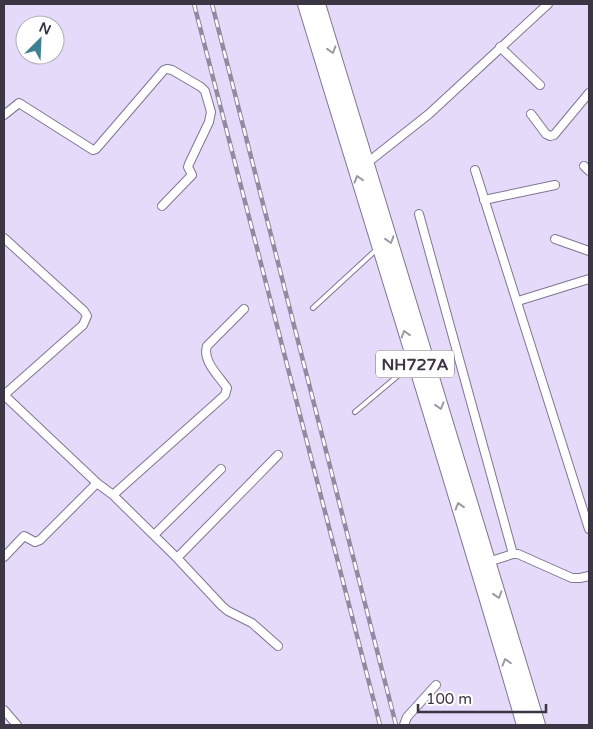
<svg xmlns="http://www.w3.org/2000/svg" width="593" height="729" viewBox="0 0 593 729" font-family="'Varela Round',sans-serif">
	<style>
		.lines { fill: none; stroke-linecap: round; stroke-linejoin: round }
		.lane-casing { stroke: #7f7592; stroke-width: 6 }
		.street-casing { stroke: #7f7592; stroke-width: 10 }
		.highway-casing { stroke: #7f7592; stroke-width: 16 }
		.lane { stroke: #fff; stroke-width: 4 }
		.street { stroke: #fff; stroke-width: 8 }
		.highway { stroke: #fff; stroke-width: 14 }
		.rail-casing { stroke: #928aa1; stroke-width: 4.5 }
		.rail { stroke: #fff; stroke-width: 2.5; stroke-dasharray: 8; stroke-linecap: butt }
		.oneway { stroke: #9c9aa1 }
		.labels { text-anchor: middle; stroke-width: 5; stroke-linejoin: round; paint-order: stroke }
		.shield { fill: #fff; stroke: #75727b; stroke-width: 1 }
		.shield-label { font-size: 16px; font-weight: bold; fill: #3a3643 }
	</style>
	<rect width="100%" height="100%" fill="#e5dafa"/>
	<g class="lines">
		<g class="lane-casing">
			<path id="lane" d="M313 308 376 250
				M355 412 413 363"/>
		</g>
		<g class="street-casing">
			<path id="street" d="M500 47 540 85
				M531 114 546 134 550 136 554 135 589 93
				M4 115 19 103 93 150 96 149 164 70 167 69 172 70 201 87 205 91 211 112 209 122 189 164 188 167 192 175 162 206
				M367 163 429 114 548 4
				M584 166 589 171
				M475 170 589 529
				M484 200 555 185
				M419 214 513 554
				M4 238 84 311 87 316 83 325 4 395
				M555 239 589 251
				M518 301 589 279
				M4 395 97 483 113 495 177 558 222 606 228 611 252 623 278 646
				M113 495 225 395 227 388C219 376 202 361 207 346L244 309
				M154 535 221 469
				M4 557 24 536 35 542 40 540 97 483
				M177 558 278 455
				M488 562 513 554H518L572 578H580L589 576
				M4 710 17 725
				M404 725 407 717 436 685"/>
		</g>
		<g class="highway-casing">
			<path id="highway" d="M305 4C378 244 454 484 524 725
				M318 4 538 725"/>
		</g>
		<use href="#lane" class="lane"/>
		<use href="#street" class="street"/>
		<use href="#highway" class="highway"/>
		<g class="rail-casing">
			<path id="rail" d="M194 4 380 725
				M212 4 396 725"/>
		</g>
		<use href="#rail" class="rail"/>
	</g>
	<defs><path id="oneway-chevron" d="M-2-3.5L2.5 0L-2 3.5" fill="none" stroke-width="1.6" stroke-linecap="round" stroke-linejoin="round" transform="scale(1.25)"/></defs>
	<g class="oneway">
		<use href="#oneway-chevron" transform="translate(332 50) rotate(73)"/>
		<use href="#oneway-chevron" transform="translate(358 179) rotate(-107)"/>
		<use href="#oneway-chevron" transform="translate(390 240) rotate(73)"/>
		<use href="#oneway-chevron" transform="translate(405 334) rotate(-107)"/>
		<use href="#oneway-chevron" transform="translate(440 406) rotate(73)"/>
		<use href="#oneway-chevron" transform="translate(459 506) rotate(-107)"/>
		<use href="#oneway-chevron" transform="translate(498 595) rotate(73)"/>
		<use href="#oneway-chevron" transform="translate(506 662) rotate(-106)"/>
	</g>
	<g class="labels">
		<rect class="shield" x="376" y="350.5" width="78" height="27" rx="4"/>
		<g class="shield-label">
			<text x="415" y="370">NH727A</text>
		</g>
	</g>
	<rect width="593" height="729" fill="none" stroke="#3a3643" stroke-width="10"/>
	<g transform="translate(40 40) rotate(24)"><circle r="24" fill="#ffffff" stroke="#b0afb4"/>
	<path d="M0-4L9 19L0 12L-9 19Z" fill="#3e8091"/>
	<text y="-8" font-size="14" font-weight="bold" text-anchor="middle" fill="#3a3643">N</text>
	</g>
	<path d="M418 704v8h128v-8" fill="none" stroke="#3a3643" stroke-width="2.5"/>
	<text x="426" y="704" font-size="15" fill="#3a3643" stroke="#ffffff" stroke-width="4" paint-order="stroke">100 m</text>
</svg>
